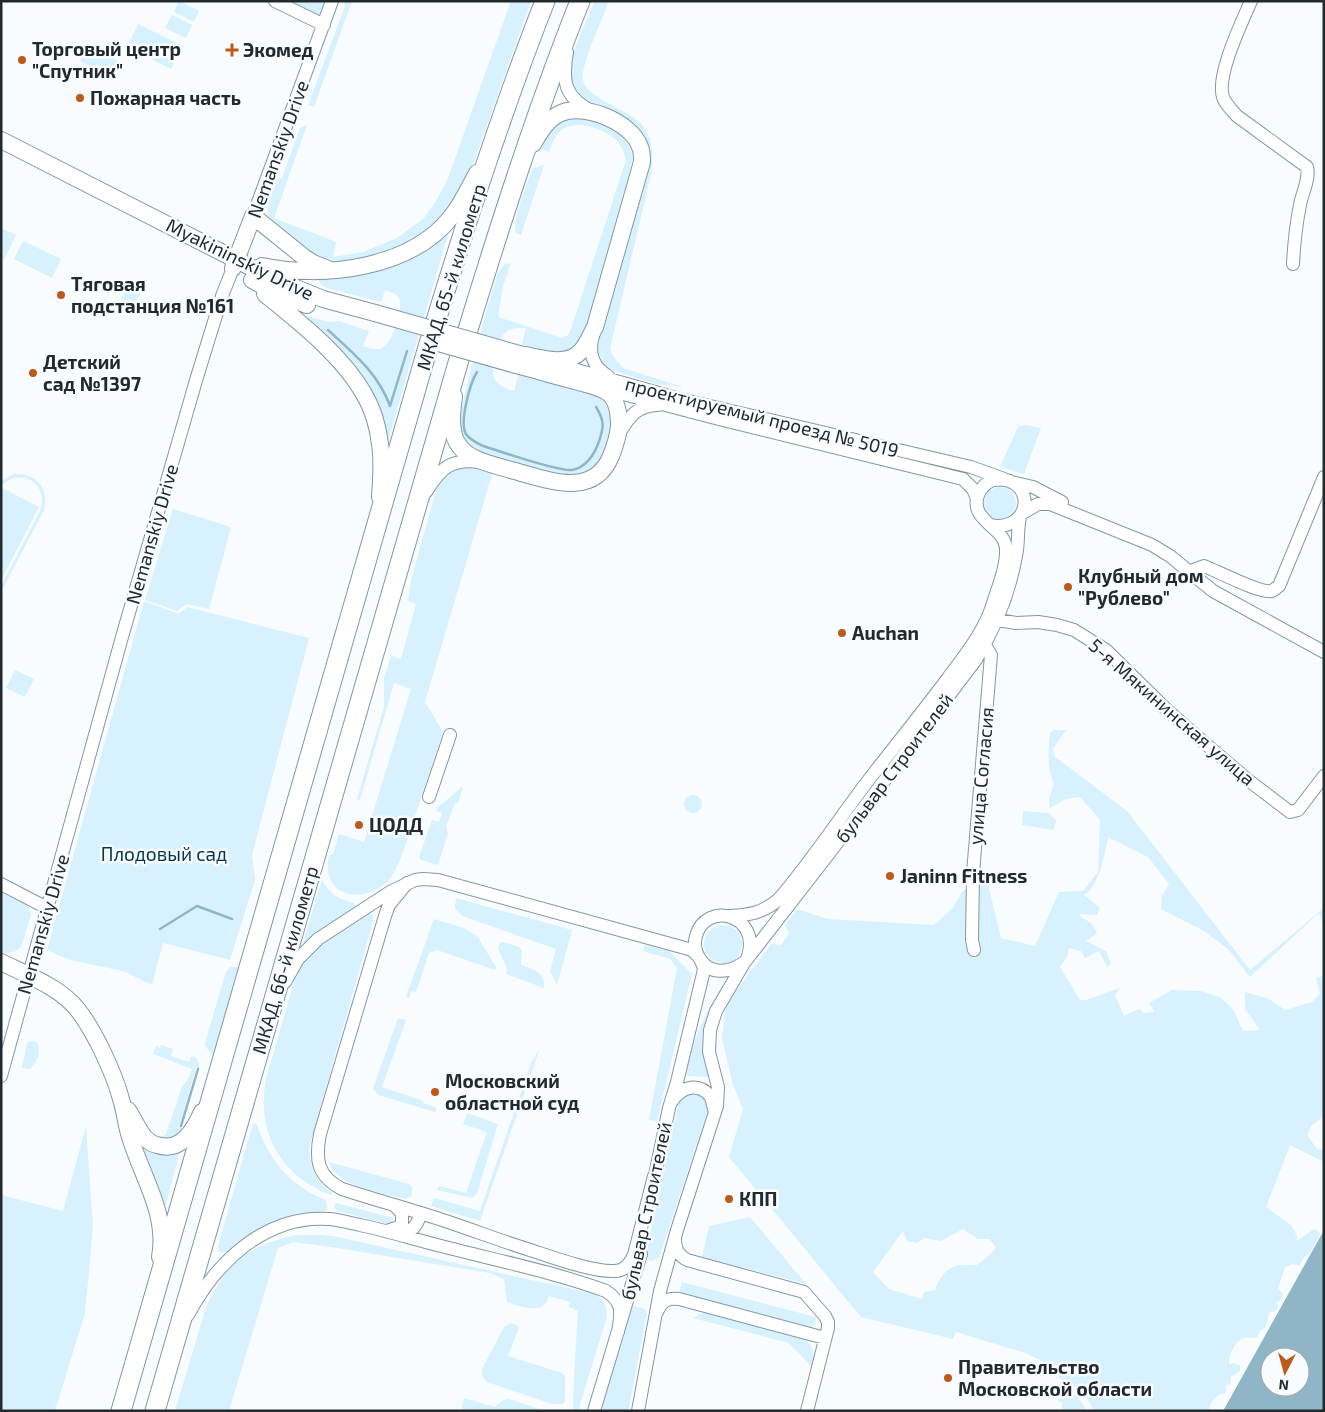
<svg xmlns="http://www.w3.org/2000/svg" width="1325" height="1412" viewBox="0 0 1325 1412" font-family="'Exo 2',sans-serif">
	<style>
		.green { fill: #d7f1fe; fill-rule: evenodd }
		.water { fill: #90b5c6; fill-rule: evenodd }
		.lines { fill: none; stroke-linecap: round; stroke-linejoin: round }
		.stream { stroke: #90b5c6; stroke-width: 2.5 }
		.minor-casing { stroke: #8497a1; stroke-width: 14 }
		.major-casing { stroke: #8497a1; stroke-width: 18 }
		.highway-casing { stroke: #8497a1; stroke-width: 21 }
		.minor { stroke: #fff; stroke-width: 12 }
		.major { stroke: #fff; stroke-width: 16 }
		.highway { stroke: #fff; stroke-width: 19 }
		.major-bridge-casing { stroke: #8497a1; stroke-width: 18; stroke-linecap: butt }
		.major-bridge { stroke: #fff; stroke-width: 16 }
		.poi-dot { fill: #bc5a1c; stroke: #f8fcfe; stroke-width: 2 }
		.labels { text-anchor: middle; stroke-width: 5; stroke-linejoin: round; paint-order: stroke }
		.poi-label { font-size: 19px; font-weight: bold; fill: #232a2e; stroke: #f8fcfe; text-anchor: start }
		.street-label { font-size: 19px; fill: #232a2e; stroke: #f8fcfe }
		.park-label { font-size: 19px; fill: #00374a; stroke: #f8fcfe }
	</style>
	<rect width="100%" height="100%" fill="#f8fcfe"/>
	<path class="green" d="M179 1 199 11 194 22 174 12Z
		M291 1H326L320 16Z
		M343 1H352L314 107 308 105 345 6Z
		M511 1H531L474 162 457 199 426 235 365 261 324 263 272 221C262 209 273 192 278 179L282 178 300 128 307 125 274 218 336 242 333 257 363 252 397 238 424 218 436 201 447 181Z
		M597 1 608 3C603 18 580 66 583 80 586 98 627 109 640 123 644 126 648 134 650 139 653 149 652 160 652 170L610 349 613 356 623 368 683 387 656 384 614 371 604 363 599 354 598 347 603 318 647 156 601 110 575 94 569 78 571 58 594 2Z
		M172 15 192 25 186 38 165 28Z
		M138 24 183 46 171 69 127 47Z
		M88 45 122 63 113 78 80 61Z
		M571 118C597 119 629 130 633 159L585 333C580 339 576 347 569 351 555 358 536 349 522 344L526 328C515 328 506 328 501 339 494 364 482 382 514 391L520 369 605 395 614 424 605 455 591 473 573 479 481 455 464 445 459 425 463 401 485 316 498 272 505 264 511 263 503 286 498 317 562 338 568 335 571 329 626 160C624 153 622 147 618 142 607 130 578 119 563 129 555 134 552 144 549 152L541 149C547 128 551 125 571 118Z
		M544 165 521 235 516 233C511 221 528 181 533 168Z
		M451 224 388 441C384 426 381 410 375 396 360 363 327 339 302 315L329 322 339 321 369 331 363 346C370 348 376 351 382 348 392 344 404 307 399 298 396 293 390 292 385 290L381 302 327 288 321 285 317 276 339 275Z
		M1 228 16 235 4 260 1 259Z
		M23 241 61 259 52 278 14 259Z
		M128 286 141 292 132 309 120 302Z
		M1026 425 1041 428 1024 474 1000 467 1018 427Z
		M467 466 493 471 425 702 443 732 401 858C397 866 394 875 387 882 360 906 320 895 329 855L333 854 339 834 364 842 411 689 394 683 360 800 357 799 384 707V678L391 656 401 659 416 604 408 601 411 580 439 480 456 467Z
		M14 474C37 472 51 491 43 512L1 592V586L40 511C50 484 21 466 1 486V481Z
		M984 503a16 16 0 1 1 32 0a16 16 0 1 1-32 0Z
		M2 488 39 507 2 578H1Z
		M173 509 231 527 209 609 186 604 177 611 145 600Z
		M144 601 179 614 187 607 309 638 252 855 255 880 230 960 163 943 152 985 123 971 70 960 47 950Z
		M15 670 34 679 25 697 6 688Z
		M1054 730H1066L1053 749 1054 756 1127 811 1250 970 1324 908V928L1319 913 1250 977 1228 949 1204 931 1161 909 1162 896 1169 884 1148 857 1108 837C1105 852 1099 888 1084 895L1100 908 1097 915 1080 914 1081 917 1091 923 1097 933 1086 941 1106 951 1111 964 1107 967 1099 951 1085 958 1081 951 1069 948 1067 957 1060 967 1080 1000H1086L1120 988 1115 995 1124 1016 1139 1009 1144 1013 1155 1012 1149 1003 1172 990 1201 991 1221 998 1233 1009 1243 1031 1260 1030 1245 1009V992L1269 999 1285 1010 1312 1002 1320 994 1316 978 1324 976V1116L1311 1126 1307 1135 1317 1149 1324 1150V1162L1290 1145 1266 1207 1291 1225 1297 1236 1296 1241C1303 1238 1307 1233 1314 1229L1320 1233 1310 1253 1305 1256 1299 1266 1293 1264 1285 1267 1278 1288 1283 1294 1280 1301 1276 1302 1278 1307 1276 1310 1269 1313 1266 1327 1260 1331 1257 1338C1254 1338 1249 1337 1245 1338 1235 1339 1229 1355 1229 1364L1234 1363 1240 1366V1371L1231 1377 1230 1384 1226 1385V1393C1216 1394 1211 1401 1209 1411H1094L1086 1396 1043 1366 1044 1362 1025 1353 956 1332 953 1339 861 1317 729 1157 743 1109 733 1085 722 1038 725 1011 730 999 771 944 781 945 789 934 785 925 797 909 828 919 934 925 953 908 962 892 980 877 988 884 1001 938 1035 946 1059 892 1083 891 1098 872 1100 820 1080 797 1066 799 1050 808 1049 798 1054 784C1047 767 1048 751 1050 733ZM963 1229 978 1239H989L996 1247 991 1254 977 1265C953 1264 944 1267 935 1290L924 1292 922 1299 889 1289 873 1272 903 1231 907 1241 917 1243 925 1238 941 1241Z
		M462 787H463L458 803H455L446 826 448 833 438 865 421 860 419 857 432 820 439 822 442 813 436 811 437 808Z
		M684 804a9 9 0 1 1 18 0a9 9 0 1 1-18 0Z
		M1023 811 1048 813 1056 820 1054 830 1022 825Z
		M322 879C329 894 339 900 354 903L357 907 305 943H303Z
		M1 892C12 897 31 902 31 915L21 947C15 953 9 954 1 952Z
		M456 898 572 930 557 985 550 971 556 949 462 916 455 908Z
		M369 912 373 916V921L309 1148C310 1166 315 1183 332 1192L331 1195C280 1176 256 1132 266 1079L298 968 310 949Z
		M434 919 464 928 477 936 496 967 495 970 437 950 429 953 416 992 411 991 409 998 406 997Z
		M704 944a19 19 0 1 1 38 0a19 19 0 1 1-38 0Z
		M503 942 519 947 522 951 521 965C533 969 546 972 544 988L506 974 507 968 498 949 500 943Z
		M645 945 669 951 692 974 657 1121 649 1120 677 968 670 959 643 951Z
		M230 967H240L214 1058 206 1047 205 1043 226 972Z
		M725 980 709 1010 703 1030 702 1053 709 1074 708 1077 687 1076C685 1071 688 1063 690 1057 697 1029 710 1005 725 980Z
		M398 1018 406 1020 382 1087 424 1101 423 1103 437 1108 435 1112 378 1095 373 1089Z
		M32 1041 37 1042C41 1054 38 1060 30 1069L22 1068 27 1043Z
		M161 1045 173 1049 171 1056 189 1062 192 1055 197 1059 200 1068H196L179 1127 182 1128 179 1136 176 1135 171 1142 158 1137 163 1136 166 1134 182 1087 188 1079 192 1069 153 1054 156 1046 160 1048Z
		M540 1048 480 1221 431 1206 434 1198 480 1211 531 1063Z
		M699 1091 709 1102 708 1110 659 1258 652 1261 648 1260 646 1254 680 1097Z
		M467 1113 498 1124 477 1193 472 1198 437 1190 439 1186 466 1193 487 1132 463 1124Z
		M253 1123 257 1125C269 1160 290 1186 326 1200L327 1209 325 1211C297 1214 269 1226 245 1239 236 1243 229 1256 219 1252L218 1246Z
		M86 1126 93 1228 85 1313 55 1411H1V1195L63 1211Z
		M135 1137 180 1151 164 1211Z
		M329 1162 409 1184 412 1187V1196L405 1199C383 1193 337 1187 329 1162Z
		M336 1203 393 1218 392 1225 337 1211 334 1207Z
		M750 1217 806 1284 702 1257 709 1226Z
		M297 1235H321L333 1236 595 1294C604 1300 607 1306 607 1317L580 1404V1411H573L574 1376 578 1311 569 1307 570 1302 549 1296C544 1316 521 1307 507 1302L504 1279 490 1273 331 1247 293 1242 278 1248 229 1411H175L206 1307C227 1263 248 1245 297 1235Z
		M682 1282 816 1317 815 1325 810 1328 679 1293Z
		M633 1306 645 1309 647 1312 629 1407 628 1411H603L602 1402 630 1307Z
		M702 1313H707L801 1337C814 1344 815 1354 813 1368L789 1343 693 1318Z
		M511 1323 517 1325 519 1328 508 1356 562 1373 565 1376V1401L563 1404H552L487 1382C482 1377 481 1374 483 1367L504 1327Z
		M1062 1388C1073 1393 1082 1399 1086 1411H1061L1063 1403 1058 1401Z
		M464 1398 495 1407 503 1400 509 1399 546 1411H461Z"/>
	<path class="water" d="M1324 1230V1411H1223ZM1270 1357H1300V1387H1270Z"/>
	<g class="lines">
		<path class="stream" d="M328 330C353 353 378 373 390 406L407 351
			M477 372C470 383 459 423 466 434 470 440 477 443 483 446 500 451 558 472 572 470 585 468 594 455 598 444 604 428 605 421 596 407
			M160 929 197 906 232 919
			M181 1126 198 1069"/>
		<g class="minor-casing">
			<path id="minor" d="M275 1 324 25
				M1251 1C1242 22 1216 75 1223 97 1225 104 1232 110 1237 116L1307 167C1310 179 1302 193 1300 205 1296 225 1294 244 1293 264
				M567 52C562 82 564 97 593 112
				M253 216 332 1
				M593 336C588 353 593 367 608 376
				M552 363 680 399 971 467 1004 479
				M604 389 719 419 963 479 973 489 977 499
				M619 434C628 418 637 405 658 405
				M1011 482 1033 487 1062 502
				M426 492C440 469 450 458 480 462
				M1021 514 1038 504H1050L1152 545 1170 556 1213 591 1324 652
				M1188 572 1204 566C1217 571 1261 594 1272 591 1274 590 1277 587 1279 586L1324 477
				M998 620 1016 623 1038 622 1057 625 1074 630 1106 650 1167 710 1201 740 1248 780 1290 812 1298 810 1324 776
				M429 797 450 735
				M407 883 389 905 385 916 320 1134C315 1160 317 1176 342 1189 372 1199 403 1207 433 1217 465 1227 495 1239 527 1249 549 1256 589 1271 612 1271 624 1272 629 1265 634 1255L654 1176
				M1 884 47 908
				M730 916C750 915 762 913 778 900 813 860 841 815 874 773 899 741 924 710 948 678 965 655 985 631 993 603 998 587 1007 566 1006 548 1004 526 969 521 978 495 981 488 986 482 994 480 1000 479 1006 479 1012 482 1037 496 1022 532 991 525
				M974 950 972 940 973 873 991 655 985 645 978 642
				M743 963C729 973 710 975 700 959 695 952 694 944 696 936 706 900 761 915 748 956
				M285 982 298 959 318 939 390 892 415 880 423 879 438 880 685 948 692 950 698 956
				M1 1076 122 637 197 377 222 296 233 268
				M672 1101C682 1086 699 1082 711 1097L714 1109
				M653 1185 669 1108 677 1082 703 974 704 968 701 961
				M387 1231 399 1227 402 1223V1213L394 1205
				M398 1233C412 1233 417 1226 421 1213
				M675 1239C675 1249 678 1255 687 1260L804 1292 825 1316 828 1322V1328L807 1411
				M657 1312C662 1300 668 1298 679 1299L825 1338
				M188 1315C216 1262 266 1214 330 1219 340 1220 350 1223 360 1225 389 1231 416 1240 445 1247 499 1261 554 1272 606 1291 624 1303 621 1313 618 1332
				M594 1411 641 1254
				M638 1411 660 1291 677 1230 717 1106 718 1087 709 1052 710 1030 716 1011 744 963 834 847 975 661C996 627 1009 595 1016 556 1019 543 1017 530 1020 517"/>
		</g>
		<g class="major-casing">
			<path id="major" d="M1 140 274 279 323 299 375 313
				M262 266C323 279 411 269 452 216 462 203 469 188 477 173
				M233 268 253 216 305 258 313 263 328 269
				M252 280 278 294 307 305
				M265 294C299 322 342 355 364 394 373 409 378 427 380 444 383 461 381 480 380 497
				M519 354C538 357 566 368 581 351 587 345 591 334 595 327L642 162C642 157 642 151 640 147 632 122 584 103 561 113 547 119 540 132 533 144
				M454 396C452 412 449 434 460 447 471 461 495 465 511 470 546 479 593 500 611 456 615 446 618 437 619 426 619 415 618 399 607 392 598 386 585 384 575 381 555 376 536 370 516 365
				M1 962C27 975 60 987 78 1010 95 1032 114 1073 121 1099 125 1112 126 1125 130 1137 142 1177 168 1214 160 1257
				M128 1110C133 1118 138 1129 144 1137 148 1141 152 1144 157 1145 181 1153 194 1130 202 1112"/>
		</g>
		<g class="highway-casing">
			<path id="highway" d="M121 1411 428 347C463 231 500 115 545 1
				M155 1411 460 356C496 237 534 117 580 1"/>
		</g>
		<use href="#minor" class="minor"/>
		<use href="#major" class="major"/>
		<use href="#highway" class="highway"/>
		<g class="major-bridge-casing">
			<path id="major-bridge" d="M375 313 519 354
				M435 342 516 365"/>
		</g>
		<use href="#major-bridge" class="major-bridge"/>
	</g>
	<g class="poi-dot">
		<path d="M229.5 42.5h5v5h5v5h-5v5h-5v-5h-5v-5h5z"/>
		<circle cx="22" cy="60" r="5"/>
		<circle cx="80" cy="98" r="5"/>
		<circle cx="61" cy="295" r="5"/>
		<circle cx="33" cy="373" r="5"/>
		<circle cx="1068" cy="587" r="5"/>
		<circle cx="842" cy="633" r="5"/>
		<circle cx="359" cy="825" r="5"/>
		<circle cx="890" cy="876" r="5"/>
		<circle cx="435" cy="1092" r="5"/>
		<circle cx="729" cy="1199" r="5"/>
		<circle cx="948" cy="1378" r="5"/>
	</g>
	<g class="labels">
		<g class="poi-label">
			<text x="32" y="56">Торговый центр<tspan x="32" dy="22">"Спутник"</tspan></text>
			<text x="243" y="57">Экомед</text>
			<text x="90" y="105">Пожарная часть</text>
			<text x="71" y="291">Тяговая<tspan x="71" dy="22">подстанция №161</tspan></text>
			<text x="43" y="369">Детский<tspan x="43" dy="22">сад №1397</tspan></text>
			<text x="1078" y="583">Клубный дом<tspan x="1078" dy="22">"Рублево"</tspan></text>
			<text x="852" y="640">Auchan</text>
			<text x="369" y="832">ЦОДД</text>
			<text x="900" y="883">Janinn Fitness</text>
			<text x="445" y="1088">Московский<tspan x="445" dy="22">областной суд</tspan></text>
			<text x="739" y="1206">КПП</text>
			<text x="958" y="1374">Правительство<tspan x="958" dy="22">Московской области</tspan></text>
		</g>
		<g class="street-label">
			<text transform="translate(278 149) rotate(-70)" y="7">Nemanskiy Drive</text>
			<text transform="translate(240 259) rotate(26)" y="7">Myakininskiy Drive</text>
			<text transform="translate(451 277) rotate(-73)" y="7">МКАД, 65-й километр</text>
			<text transform="translate(762 417) rotate(14)" y="7">проектируемый проезд № 5019</text>
			<text transform="translate(152 534) rotate(-74)" y="7">Nemanskiy Drive</text>
			<text transform="translate(1172 712) rotate(41)" y="7">5-я Мякининская улица</text>
			<text transform="translate(894 768) rotate(-53)" y="7">бульвар Строителей</text>
			<text transform="translate(981 776) rotate(-85)" y="7">улица Согласия</text>
			<text transform="translate(43 924) rotate(-74)" y="7">Nemanskiy Drive</text>
			<text transform="translate(285 960) rotate(-74)" y="7">МКАД, 66-й километр</text>
			<text transform="translate(646 1211) rotate(-78)" y="7">бульвар Строителей</text>
		</g>
		<g class="park-label">
			<text x="164" y="861">Плодовый сад</text>
		</g>
	</g>
	<rect width="1325" height="1412" fill="none" stroke="#232a2e" stroke-width="5"/>
	<g transform="translate(1285 1372) rotate(186)"><circle r="24" fill="#f8fcfe" stroke="#a3a8ab"/>
	<path d="M0-4L9 19L0 12L-9 19Z" fill="#bc5a1c"/>
	<text y="-8" font-size="14" font-weight="bold" text-anchor="middle" fill="#232a2e">N</text>
	</g>
</svg>
